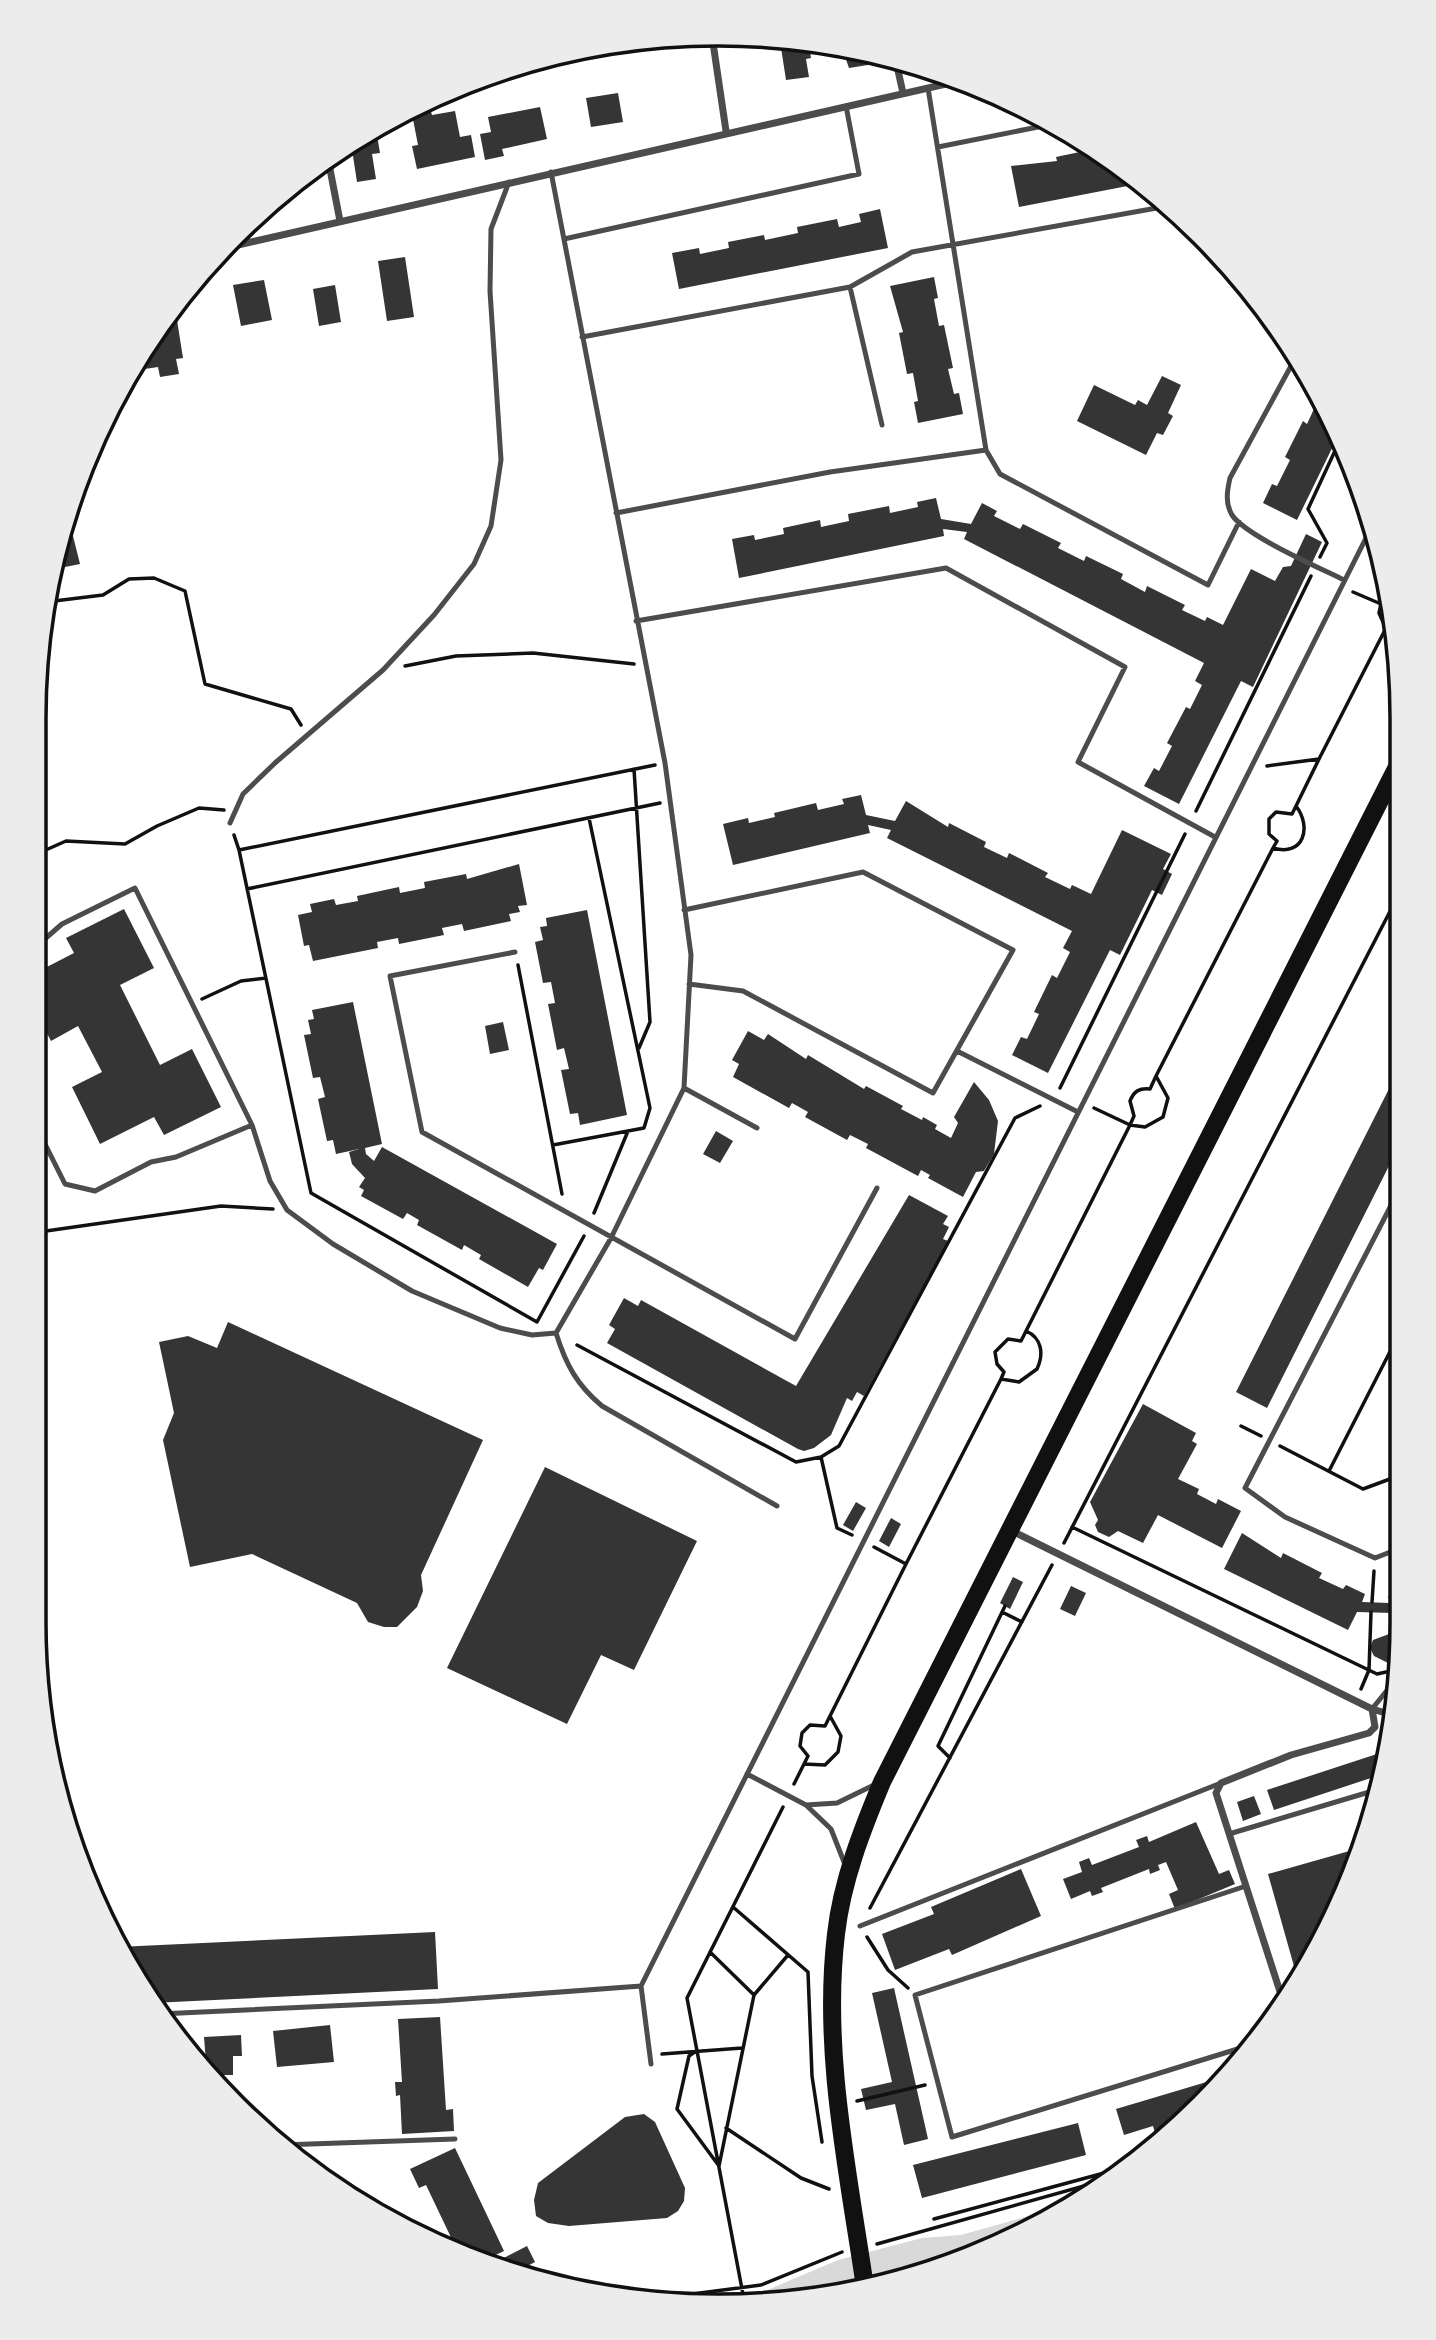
<svg xmlns="http://www.w3.org/2000/svg" width="1436" height="2340" viewBox="0 0 1436 2340" font-family="'Fira Sans',sans-serif">
	<style>
		.water { fill: #d9d9d9 }
		.building { fill: #353535 }
		.lines { fill: none; stroke-linecap: round; stroke-linejoin: round }
		.path { stroke: #111; stroke-width: 3.5 }
		.service { stroke: #4c4c4c; stroke-width: 5 }
		.minor { stroke: #4c4c4c; stroke-width: 7 }
		.primary { stroke: #111; stroke-width: 18 }
		.rim { fill: none; stroke: #111; stroke-width: 3.5 }
	</style>
	<rect width="100%" height="100%" fill="#fff"/>
	<path class="water" d="M1075 2203 938 2271 808 2301 718 2307 683 2301 765 2291 838 2260 922 2238 961 2235Z"/>
	<path class="building" d="M791 39 805 42V47L809 46 811 58 806 59 809 77 786 80 780 41Z
		M842 48 872 53 874 64 849 68Z
		M618 93 623 122 591 127 586 98Z
		M429 105 432 115 455 111 460 137 471 135 475 157 417 169 412 146 418 145 411 109Z
		M540 107 547 139 502 149 504 156 485 160 480 134 491 132 488 117Z
		M376 129 380 153 372 154 376 179 357 182 351 143 369 130Z
		M1094 149 1143 183 1019 207 1011 166 1057 161 1056 157Z
		M880 209 888 248 679 289 672 253 699 248 700 254 729 248 728 242 764 235 765 240 798 233 797 227 837 219 839 227 861 222 859 214Z
		M405 257 414 317 387 321 378 261Z
		M934 277 938 298 934 299 939 326 944 325 953 368 948 369 954 394 959 393 963 414 918 423 914 402 918 401 913 373 907 374 899 333 903 332 890 286Z
		M264 280 272 320 241 326 233 285Z
		M335 285 341 322 319 326 313 289Z
		M167 314 168 322 177 320 183 358 176 359 179 374 160 377 158 367 138 370V366L152 340 162 338 160 327Z
		M1162 376 1181 385 1168 413 1173 416 1163 435 1157 433 1146 455 1077 421 1094 385 1135 405 1138 400 1147 405Z
		M1318 391 1338 436 1297 520 1263 503 1272 484 1277 486 1290 460 1285 457 1303 421 1307 424 1319 398 1316 396Z
		M936 498 941 519 971 524 982 503 997 511 994 516 1020 529 1023 524 1061 543 1058 548 1084 561 1086 556 1123 574 1121 579 1145 592 1147 586 1185 605 1182 610 1205 621 1207 617 1223 625 1251 569 1275 581 1283 567 1291 566 1306 534 1322 542 1253 687 1241 681 1179 804 1144 786 1154 768 1159 771 1172 746 1167 743 1186 707 1190 709 1202 685 1195 681 1204 663 964 539 967 532 943 529 944 536 739 578 732 539 754 535 755 540 784 534 783 528 820 520 821 527 849 521 848 514 889 506 890 513 918 507 917 502Z
		M73 536 80 564 55 569 63 538Z
		M861 795 866 815 895 821 906 801 948 827 949 823 986 842 984 847 1007 858 1009 853 1048 873 1045 877 1070 889 1072 885 1091 894 1122 830 1171 854 1163 869 1172 874 1162 895 1152 890 1120 955 1110 950 1048 1073 1012 1055 1021 1037 1027 1039 1039 1014 1034 1012 1052 975 1057 978 1070 952 1063 948 1072 931 887 838 891 830 868 825 870 833 733 865 723 824 748 818 749 823 775 817 774 813 816 803 818 810 844 804 842 799Z
		M519 864 527 905 518 906 520 912 509 914 511 921 464 931 462 924 442 928 444 935 399 944 398 938 377 942 378 948 313 961 309 945 304 946 298 915 312 912 310 904 334 899 336 905 358 901 357 896 399 887 400 893 425 888 424 882 466 874 467 879Z
		M124 909 154 968 120 985 160 1065 192 1049 221 1107 164 1135 154 1117 100 1144 72 1087 102 1072 78 1026 51 1041 39 1018V971L74 953 66 938Z
		M587 910 627 1115 580 1125 578 1113 570 1114 561 1070 569 1069 564 1048 557 1050 548 1004 555 1003 551 982 543 983 535 942 543 940 540 927 547 926 546 918Z
		M353 1002 382 1144 365 1148 366 1154 374 1161 382 1147 557 1244 543 1270 539 1268 528 1287 479 1259 481 1255 464 1245 462 1250 417 1225 419 1220 407 1213 403 1219 361 1196 364 1190 359 1187 365 1178 352 1164 349 1152 359 1149 336 1154 333 1140 327 1141 318 1099 325 1097 320 1077 313 1078 304 1035 311 1034 308 1020 314 1019 312 1010Z
		M503 1022 509 1050 490 1054 485 1026Z
		M748 1031 764 1040 768 1034 806 1059 808 1055 864 1089 866 1086 903 1106 901 1109 922 1120 923 1117 937 1125 935 1129 951 1138 958 1123 954 1117 974 1082 989 1100 998 1121 994 1154 984 1171 976 1172 963 1197 928 1178 930 1175 921 1170 918 1176 866 1148 868 1144 850 1135 847 1140 805 1117 808 1112 792 1103 789 1108 733 1077 739 1064 732 1060Z
		M1400 1067 1399 1146 1267 1408 1236 1392Z
		M716 1131 733 1141 720 1163 703 1154Z
		M909 1195 948 1216 943 1224 949 1227 943 1239 948 1241 864 1396 857 1392 852 1401 847 1398 831 1435 814 1448 804 1451 798 1449 607 1343 615 1329 609 1325 624 1298 638 1306 641 1300 796 1386Z
		M228 1322 483 1440 421 1575 423 1591 417 1607 397 1627H384L368 1622 357 1603 252 1554 190 1567 163 1440 174 1413 159 1342 188 1336 217 1348Z
		M1143 1404 1196 1433 1192 1441 1197 1444 1178 1479 1199 1489 1197 1494 1216 1504 1218 1499 1241 1511 1222 1548 1158 1515 1143 1543 1118 1531 1109 1537 1098 1532 1095 1525 1098 1520 1090 1502Z
		M545 1467 697 1541 634 1670 601 1655 567 1724 447 1668Z
		M856 1502 866 1508 853 1531 843 1525Z
		M891 1518 901 1524 889 1547 879 1541Z
		M1242 1533 1281 1558 1283 1553 1322 1573 1319 1578 1343 1589 1346 1585 1365 1594 1362 1602 1390 1603 1388 1596 1397 1593V1625L1393 1613 1357 1612 1348 1630 1224 1569Z
		M1013 1577 1023 1582 1010 1609 1000 1603Z
		M1071 1586 1086 1593 1075 1616 1060 1609Z
		M1397 1631V1662L1390 1664 1374 1656 1370 1648 1373 1640Z
		M1386 1751 1380 1775 1274 1810 1267 1790Z
		M1254 1796 1261 1814 1243 1821 1237 1802Z
		M1196 1822 1219 1874 1229 1870 1235 1884 1175 1909 1169 1894 1178 1890 1166 1862 1158 1865 1160 1870 1150 1874 1149 1869 1101 1888 1103 1892 1092 1896 1090 1891 1071 1899 1063 1879 1082 1872 1079 1862 1089 1858 1092 1865 1139 1847 1136 1840 1147 1836 1149 1842Z
		M1360 1848 1351 1884 1297 1977 1268 1874Z
		M1021 1869 1041 1916 952 1955 949 1949 895 1970 882 1934 934 1914 931 1907Z
		M435 1932 438 1989 152 2003 118 1947Z
		M894 1988 928 2139 904 2145 895 2104 866 2110 861 2089 892 2082 872 1993Z
		M440 2017 446 2110 453 2109 454 2131 402 2134 400 2095 396 2096 395 2082H402L398 2019Z
		M330 2025 334 2062 277 2067 273 2031Z
		M241 2035 242 2056H233V2075H207L204 2037Z
		M184 2038V2049L175 2039Z
		M1230 2075 1202 2106 1158 2143 1153 2126 1124 2135 1116 2109Z
		M644 2114 655 2122 685 2188 684 2201 678 2211 667 2218 569 2226 548 2223 536 2216 534 2200 538 2183 625 2117Z
		M1078 2123 1086 2155 922 2198 913 2165Z
		M455 2148 504 2251 481 2262 457 2250 426 2185 419 2188 410 2169Z
		M527 2246 535 2262 514 2273 500 2271 496 2262Z"/>
	<g class="lines">
		<path class="path" d="M1320 557 1327 543 1308 509 1340 440
			M1353 592 1381 604
			M1387 600 1381 604 1379 613 1383 622 1392 626
			M46 602 103 595 129 579 154 578 185 591 205 684 291 709 301 725
			M405 666 456 656 533 653 634 664
			M1267 766 1319 759 1386 628
			M634 769 650 1022 639 1048
			M1296 806 1292 814 1276 812 1269 819V834L1277 841 1273 848C1304 857 1312 827 1296 806L1319 759
			M1196 811 1311 576
			M234 835 239 850
			M39 853 66 841 125 844 157 826 199 808 224 810
			M247 889 660 803
			M518 965 562 1194
			M202 999 241 981 266 978
			M1156 1076 1150 1089C1139 1088 1134 1091 1130 1101L1134 1116 1130 1125 1145 1127 1163 1117 1168 1098 1156 1076 1273 848
			M1060 1088 1185 834
			M553 1145 644 1128 650 1108 589 818
			M594 1213 628 1131
			M39 1232 221 1206 273 1209
			M584 1236 537 1322 311 1193 239 850 655 765
			M1026 1331C1042 1338 1044 1354 1037 1369L1019 1382 1001 1379 1004 1372 997 1364 995 1352 1008 1339 1021 1341 1130 1125 1094 1108
			M577 1345 796 1462 821 1457 839 1446 1015 1118 1040 1106
			M1241 1426 1261 1436
			M1280 1446 1363 1489 1398 1476
			M821 1457 837 1528 852 1535
			M1329 1471 1398 1336
			M1072 1527 1377 1674 1386 1672
			M1064 1543 1400 892
			M874 1547 906 1564 1001 1379
			M1372 1602 1374 1571
			M1002 1612 1022 1622
			M1361 1689 1369 1670 1371 1612
			M830 1716 841 1736 838 1752 825 1765 804 1764 808 1756 800 1746 802 1733 810 1725 825 1726 906 1564
			M950 1758 938 1746 1005 1606
			M794 1784 804 1764
			M733 1907 808 1972 812 2076 822 2142
			M870 1908 1052 1565
			M867 1937 888 1970 908 1988
			M710 1952 754 1995 788 1955
			M696 2051 689 2056 677 2109 719 2166 754 1995
			M662 2054 742 2048
			M857 2101 925 2085
			M726 2128 801 2178 829 2189
			M934 2219 1130 2166
			M877 2244 1116 2177
			M662 2298 761 2285 842 2252
			M745 2305 687 1998 783 1807"/>
		<path class="service" d="M928 88 986 450 1000 474 1208 585 1239 522
			M938 147 1053 124
			M551 172 665 763 691 955 684 1088 611 1238 556 1333C566 1365 577 1385 602 1406L777 1506
			M564 239 859 174 846 106
			M850 287 882 425
			M582 337 850 287 912 252 1168 206
			M1297 355 1230 478C1227 491 1225 503 1232 515 1246 536 1320 568 1344 580
			M616 513 830 472 986 450
			M636 621 946 568 1125 667 1078 762 1215 837
			M230 823 243 794 275 763 383 670 434 615 474 564 491 526 501 460 490 291 491 229 509 182
			M684 910 863 872 1013 950 933 1093 743 991 689 984
			M39 944 62 924 135 888 252 1125 270 1181 287 1210 333 1244 412 1291 500 1328 532 1335 556 1333
			M515 952 390 976 422 1132 795 1339 877 1188
			M957 1051 1078 1112
			M684 1088 757 1128
			M39 1132 65 1184 95 1191 151 1162 176 1157 252 1125
			M1398 1549 1375 1558 1285 1517 1245 1488 1399 1190
			M1372 1709 1397 1678
			M747 1774 806 1805 831 1829 846 1867
			M806 1805 837 1803 876 1784
			M1229 1834 1376 1790
			M1246 1886 915 1995 952 2137 1257 2043
			M860 1926 1221 1783
			M159 2014 439 2001 641 1986
			M651 2064 641 1986 1372 526
			M281 2145 455 2139"/>
		<path class="minor" d="M712 36 726 131
			M895 57 903 93
			M328 159 340 221
			M225 248 959 81
			M1012 1531 1372 1709 1396 1716
			M1283 2001 1216 1793 1221 1783 1291 1755 1369 1733 1375 1727 1372 1709"/>
		<path class="primary" d="M865 2287C848 2171 822 2051 836 1934 842 1881 862 1830 882 1782L1401 759"/>
	</g>
	<path d="M0 0H1436V2340H0ZM718 46H718A672 672 0 0 1 1390 718V1622A672 672 0 0 1 718 2294H718A672 672 0 0 1 46 1622V718A672 672 0 0 1 718 46Z" fill="#ececec" fill-rule="evenodd"/>
	<path class="rim" d="M718 46H718A672 672 0 0 1 1390 718V1622A672 672 0 0 1 718 2294H718A672 672 0 0 1 46 1622V718A672 672 0 0 1 718 46Z"/>
</svg>
